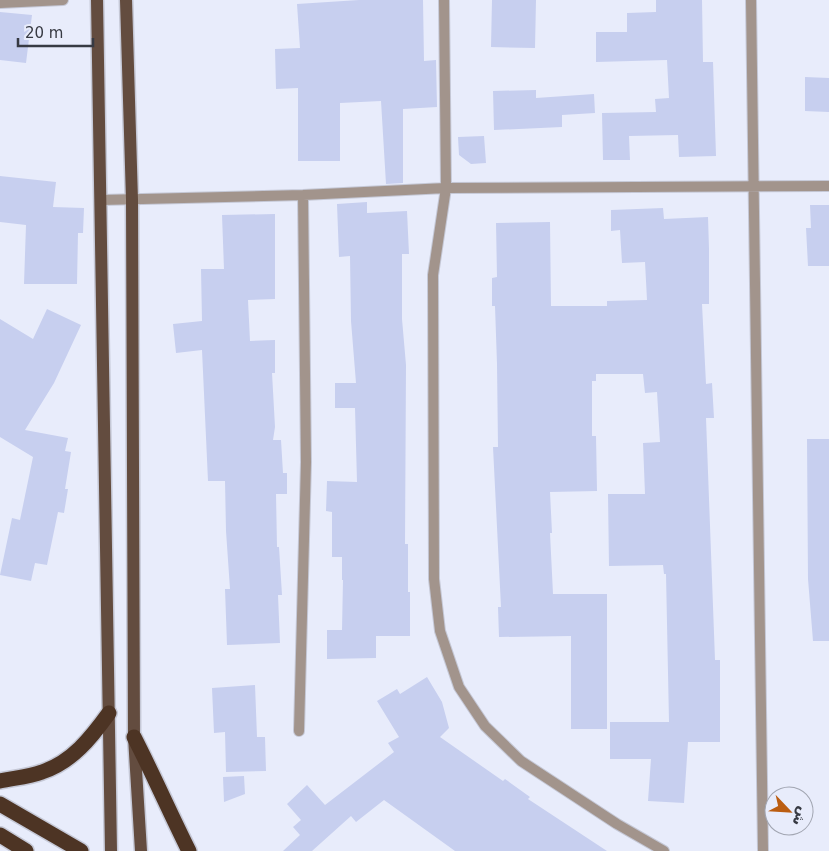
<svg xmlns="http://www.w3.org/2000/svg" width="829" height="851" viewBox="0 0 829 851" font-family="'DejaVu Sans','Noto Naskh Arabic',sans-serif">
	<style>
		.building { fill: #c7cfef }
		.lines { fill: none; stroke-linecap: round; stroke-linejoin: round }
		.lane-casing { stroke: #c5c8d6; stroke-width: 12 }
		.street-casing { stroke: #c5c8d6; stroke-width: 12 }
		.primary-casing { stroke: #c5c8d6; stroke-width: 15 }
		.highway-casing { stroke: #c5c8d6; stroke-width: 18 }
		.lane { stroke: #a2948c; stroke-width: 10 }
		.street { stroke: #a2948c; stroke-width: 10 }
		.primary { stroke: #634c3f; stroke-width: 12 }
		.highway { stroke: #4d3424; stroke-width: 15 }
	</style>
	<rect width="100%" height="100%" fill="#e8ecfb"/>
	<path class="building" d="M359 0H423L424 61 436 60 437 107 403 109V183L386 184 381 101 340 103V161H298V88L276 89 275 49 300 48 297 4Z
		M492 0H536L535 48 491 47Z
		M656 0H702L703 62H713L716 156 679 157 678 135 629 136 630 160H603L602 113 656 112 655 99 669 98 667 60 596 62V32H627V13L656 12Z
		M0 12 32 15 26 63 0 60Z
		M805 77 829 78V112L805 111Z
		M536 90V98L594 94 595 113 562 115V127L494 130 493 91Z
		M484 136 486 163 471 164 459 155 458 137Z
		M0 176 56 182 53 207 84 208 83 233H78L77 284H24L26 225 0 222Z
		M367 202V213L407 211 409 254H402V319L406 365 405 544H408V592H410V636H376V658L327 659V630H342L343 580H342V557H332V512L326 511 327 481 357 482 355 408H335V383H356L351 321 350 256 339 257 337 204Z
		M810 205H829V266H808L806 228H811Z
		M663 208 664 219 708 217 709 249V304H702L706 384 712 383 714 418H706L715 660H720V742H688L684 803 648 801 651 759H610V722H669L666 574H664L663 565 609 566 608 494H645L643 443 660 442 657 392 645 393 643 374H596V381H592V436H596L597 491 550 492 552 533H550L553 594H607V729H571V636L499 637 498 607H501L493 447H498L497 364 495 306H492V278L497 277 496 223 550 222 551 306H607V301L647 300 645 262 622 263 620 230 611 231V210Z
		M275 214V299L248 300 250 341 275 340V373H272L275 427 273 440H281L283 473H287V494H276L277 547H279L282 595H278L280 643 227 645 225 589H230L226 531 225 481H208L202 350 176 353 173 324 202 321 201 269H224L222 215Z
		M47 309 81 325 54 383 25 430 68 438 65 451 71 452 65 489H68L64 513 58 512 47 565 35 563 31 581 0 575 12 518 20 520 33 457 0 437V319L33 339Z
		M807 439H829V641H813L808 579Z
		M427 677 442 702 449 728 440 737 503 781 505 779 530 797 528 799 607 851H455L384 800 356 822 351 816 312 851H283L300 835 293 827 301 820 287 804 307 785 325 805 394 752 388 743 399 737 377 701 397 689 400 694Z
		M255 685 257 737H265L266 771 226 772 225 732 214 733 212 688Z
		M244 776 245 794 224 802 223 777Z"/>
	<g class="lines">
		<g class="lane-casing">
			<path id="lane" d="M0 3 63 0"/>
		</g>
		<g class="street-casing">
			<path id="street" d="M444 0 446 188 433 275 434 579 440 631 459 687 485 726 521 761 617 824 664 851
				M751 0 763 851
				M101 200 303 195 446 188 829 186
				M299 731 306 462 303 195"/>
		</g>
		<g class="primary-casing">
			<path id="primary" d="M97 0 111 851
				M126 0 132 200 134 737 141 851"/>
		</g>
		<g class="highway-casing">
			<path id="highway" d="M134 737C153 774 170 813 189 851
				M0 781C14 778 29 777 42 772 72 762 91 738 109 713
				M0 804 81 851
				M0 835 26 851"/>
		</g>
		<use href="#lane" class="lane"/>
		<use href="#street" class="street"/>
		<use href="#primary" class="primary"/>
		<use href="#highway" class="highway"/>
	</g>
	<g transform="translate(789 811) rotate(115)"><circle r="24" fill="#e8ecfb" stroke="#a1a5b1"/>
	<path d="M0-4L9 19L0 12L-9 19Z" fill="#bb5d11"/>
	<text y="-8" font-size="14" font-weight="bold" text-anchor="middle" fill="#373a43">ش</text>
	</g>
	<path d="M18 38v8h75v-8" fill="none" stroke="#373a43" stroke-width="2.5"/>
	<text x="25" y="38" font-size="15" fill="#373a43" stroke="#e8ecfb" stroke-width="4" paint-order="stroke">20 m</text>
</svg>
